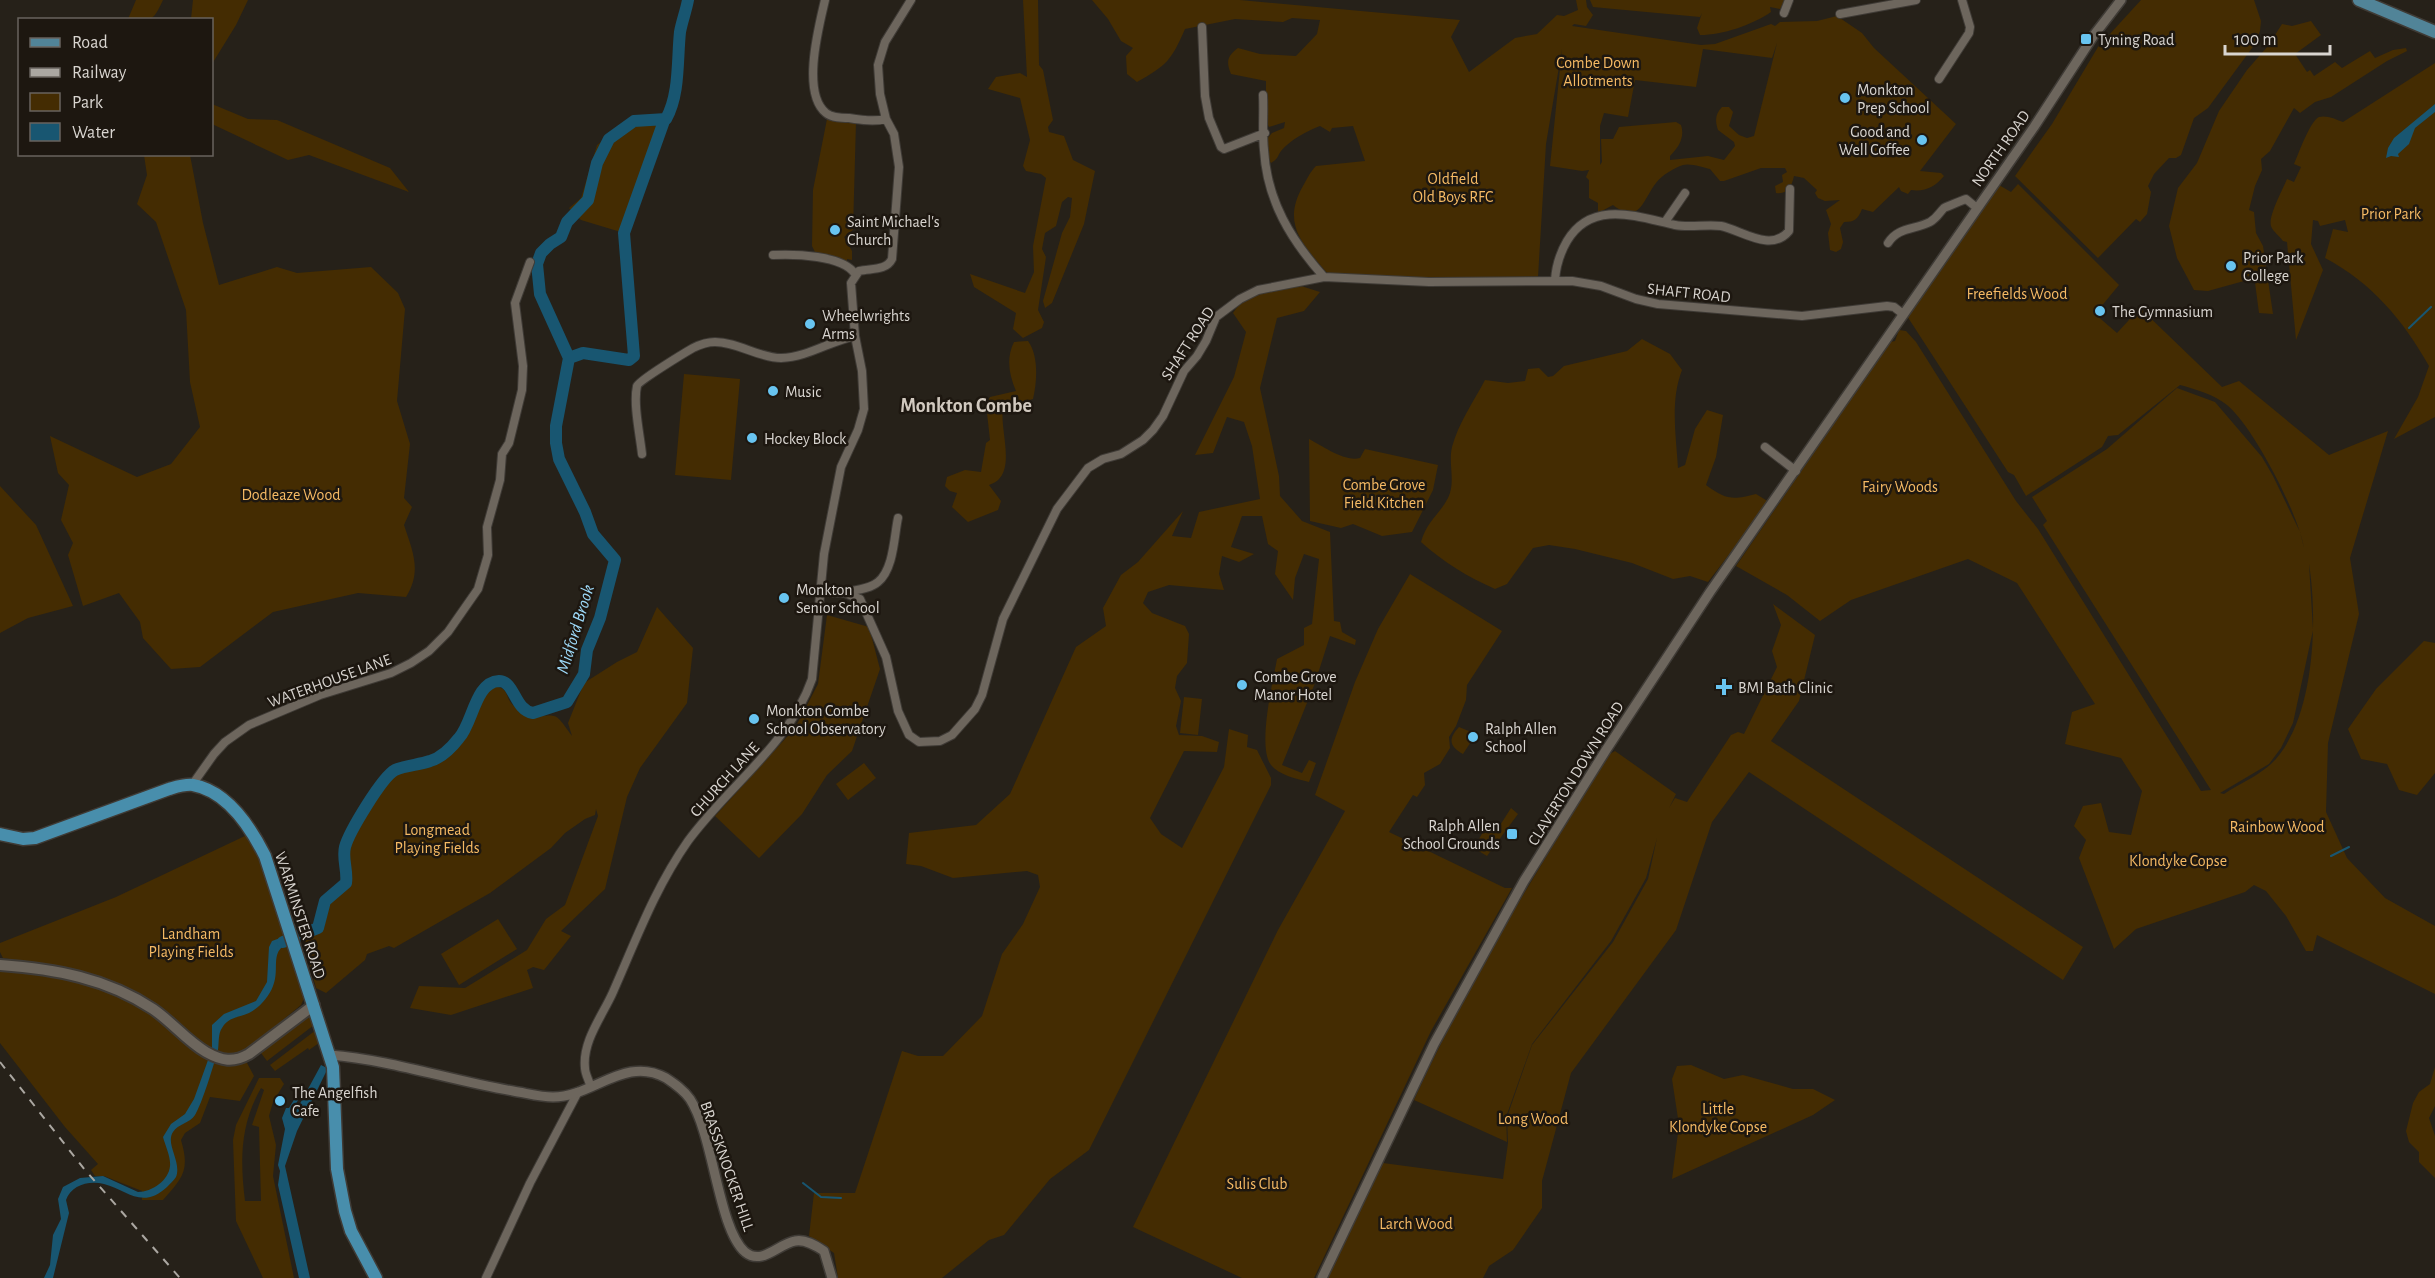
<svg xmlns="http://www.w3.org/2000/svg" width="2435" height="1278" viewBox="0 0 2435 1278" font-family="'Alegreya Sans',sans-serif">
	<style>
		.green { fill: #442c02; fill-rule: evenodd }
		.water { fill: #185671 }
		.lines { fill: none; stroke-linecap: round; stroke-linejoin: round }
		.stream { stroke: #185671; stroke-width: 2 }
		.river { stroke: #185671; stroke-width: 12 }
		.minor-casing { stroke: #3f3b36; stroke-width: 10 }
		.tertiary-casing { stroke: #3f3b36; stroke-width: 12 }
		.secondary-casing { stroke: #3f3b36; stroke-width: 14 }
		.primary-casing { stroke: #3f3b36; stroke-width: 15 }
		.trunk-casing { stroke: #3f3b36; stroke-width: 15 }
		.minor { stroke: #6d665d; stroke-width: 8 }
		.tertiary { stroke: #6d665d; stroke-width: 9 }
		.secondary { stroke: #6d665d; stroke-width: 10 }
		.primary { stroke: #518498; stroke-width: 12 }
		.trunk { stroke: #488eac; stroke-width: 12 }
		.rail { stroke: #aba7a1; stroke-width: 2; stroke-dasharray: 8 8; stroke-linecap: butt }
		.poi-dot { fill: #68c4f0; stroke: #1d1710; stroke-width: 2 }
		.labels { text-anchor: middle; stroke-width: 5; stroke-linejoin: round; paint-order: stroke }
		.poi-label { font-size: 16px; fill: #d9d5d0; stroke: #1d1710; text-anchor: start }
		.park-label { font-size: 16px; fill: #f6ba64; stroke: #1d1710 }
		.street-label { font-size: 16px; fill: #d9d5d0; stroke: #1d1710 }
		.water-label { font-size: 18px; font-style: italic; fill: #9edaf9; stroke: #1d1710 }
		.quarter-label { font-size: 20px; font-weight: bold; fill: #d1c9bf; stroke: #1d1710 }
	</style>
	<rect width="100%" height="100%" fill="#262119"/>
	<path class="green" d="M136 0H163C152 23 153 20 128 19Z
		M193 0H248L236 25 212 64V20L191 19Z
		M1023 0H1038L1039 65 1043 70 1053 120 1048 127 1049 132 1064 136 1073 160 1095 171 1084 224 1052 303 1045 308 1043 301 1062 233 1070 217 1072 198 1068 197 1062 202 1056 226 1045 233 1042 249 1046 257 1038 310 1044 322 1042 328 1023 338 1013 329 1016 313 974 287 970 274 1025 293 1034 272 1033 246 1046 178 1041 174 1026 171 1023 166 1030 140 1020 98 988 89 996 77 1020 73 1027 77Z
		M1092 0H1240L1460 20 1451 37 1469 72 1515 38 1537 34 1557 15 1564 16 1578 10 1576 0H1586L1587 7 1593 15 1586 26 1574 24 1572 26 1701 45 1715 44 1771 24 1775 26 1780 22 1817 21 1837 16 1862 33 1874 48 1956 124 1920 171 1941 173 1944 176C1935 187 1925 192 1911 190L1908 194 1901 191 1899 187 1873 212 1862 209C1858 219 1855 222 1844 222L1840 228 1843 242 1841 249 1836 252 1830 250 1828 233 1831 224 1826 210 1840 200 1825 201 1818 198 1815 193 1817 190 1804 178 1794 176C1792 185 1788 195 1776 193L1775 186 1783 182 1782 175 1787 172 1785 168H1761L1724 181H1720L1710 169C1703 167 1690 163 1683 165 1674 168 1662 175 1656 183 1643 199 1640 226 1613 205L1598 213V203L1589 198V180L1586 177 1589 170 1582 171 1550 166 1562 49 1546 144 1538 277H1400L1328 274C1303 245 1281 224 1303 186 1307 179 1310 172 1316 166L1365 161 1353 126 1332 128 1330 132 1320 126C1307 131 1290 140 1281 151 1277 157 1278 159 1271 163L1268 159 1266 140 1272 133 1284 128 1285 122 1269 127 1266 121V81L1231 74C1226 62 1227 56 1238 48L1260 54 1296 56 1317 34 1320 20 1292 18 1283 22 1235 19 1185 29C1171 61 1167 65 1137 82L1127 74 1126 56 1133 48 1121 41 1108 19ZM1777 43 1754 136 1747 138 1739 135 1729 126 1733 112 1729 107H1722C1715 114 1715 121 1718 130L1734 142 1735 146 1724 160 1708 156 1670 160V156C1679 147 1685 137 1681 125L1676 122 1619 127 1613 139H1601L1602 162 1600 165V126L1604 113 1628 117 1635 80 1696 87 1703 49 1772 58Z
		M1590 0H1785L1780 9 1770 7 1771 12C1752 25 1723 35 1700 35L1697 28 1702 13 1700 17 1593 7Z
		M2141 0H2254L2261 21 2260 31 2255 44 2208 108 2194 118 2181 155 2176 158H2169L2154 174 2148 186 2151 192 2147 214 2140 222 2136 219 2098 258 2015 176 2052 124 2098 47Z
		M2311 21 2321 35 2295 54 2307 72 2310 70 2314 76 2335 62 2342 68 2370 51 2375 58 2393 50 2406 48 2407 51 2387 61 2331 97 2315 102 2300 113 2294 108 2270 151 2261 159 2262 170 2255 186 2249 210 2254 212 2256 233 2263 246 2273 314 2259 313 2254 275 2248 276 2244 281 2208 291 2194 290 2177 258 2169 226 2178 188 2197 163 2219 111 2247 70 2268 46 2282 24 2292 26Z
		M2435 63V417L2394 439 2418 397 2429 366C2403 320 2372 283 2325 258L2333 229 2348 232 2345 220 2320 226 2318 221 2313 220 2311 244 2323 270 2296 340 2287 242 2283 241C2280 236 2273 232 2271 226 2268 216 2283 189 2287 179L2294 182 2301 167 2294 164C2299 153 2310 121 2319 117 2327 115 2335 119 2343 122Z
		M212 104 248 119 277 120 390 168 409 192 309 155 288 160 212 124Z
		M827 119 856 122 853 230 844 237 852 251V260L847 259V263L816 254 812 246 813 190Z
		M664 121 624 233 581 220 569 208 581 198 597 145 617 130Z
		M144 155H190L203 223 219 285 277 267 297 273 371 267 398 293 405 309 397 401 410 444 404 498 412 507 404 525C413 552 422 571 406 597L358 593 273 612 200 667 171 669 143 638 140 622 119 593 83 606 68 555 73 543 61 520 69 485 58 473 50 436 137 477 171 464 200 427 190 382 186 310 156 222 137 204 147 175Z
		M2018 184 2119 285 2095 314 2117 333 2140 308 2222 387 2239 381 2329 455 2388 431 2350 558 2359 614 2328 743 2326 812 2347 858 2385 898 2435 926V994L2317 935 2313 951H2306L2286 916 2266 891 2254 885 2245 892 2136 929 2114 949 2079 858 2086 840 2074 826 2083 806 2101 803 2109 832 2131 835 2142 791 2121 758 2065 744 2072 712 2095 704 2017 583 1968 559 1851 600 1820 621 1787 595 1736 566 1890 342 1895 341 1899 330 1906 331 1916 342 2016 501 2038 529 2201 791 2211 790 2043 525 2047 521 2032 497 2107 449 2177 388 2215 402 2262 457 2273 476 2300 532 2304 548C2299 515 2253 426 2227 405 2215 395 2195 389 2180 385L2118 435 2108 436 2102 447 2026 496 2014 475 2008 472 1907 316 1999 185 2011 192ZM2309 564C2318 620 2315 722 2271 764 2258 776 2239 784 2224 794L2220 793 2269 764 2281 748 2293 723 2313 630Z
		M1301 286 1320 292 1304 311 1277 318 1260 388 1279 476 1280 496 1302 521 1330 532 1334 621 1340 622 1342 632 1356 640 1355 645 1330 636 1315 683 1282 765 1302 773 1309 760 1316 763 1309 782C1297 779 1279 775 1271 765 1257 747 1273 681 1277 659L1304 645V628L1312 624 1319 559 1304 554 1295 578 1293 600 1275 574 1278 551 1268 544 1262 516H1242L1231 547 1254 554 1239 562 1222 556 1219 574 1224 590 1169 585 1148 592 1143 603 1152 613 1185 626 1189 634 1187 663 1177 676 1175 688 1181 701 1176 726 1179 735 1202 736 1219 742 1217 752 1184 751 1150 818 1161 834 1182 848 1224 767 1229 729 1248 735 1247 747 1257 750 1271 778V785L1089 1150 1050 1179 1004 1235 989 1240 942 1278H838L834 1253 809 1236 814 1193H855L902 1051 918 1056H943L982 1016 1002 954 1023 924 1040 887 1038 875 1027 871 953 878 921 866 906 864 909 833 976 825 1010 794 1076 647 1106 626 1103 608 1121 575 1138 562 1183 511 1172 536 1191 538 1199 512 1260 499 1252 446 1244 422 1227 417 1213 453 1195 455 1234 377 1246 332 1233 313 1243 299 1272 290Z
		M1642 339 1670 354 1682 370C1670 401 1676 435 1678 468L1685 465 1695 429 1707 410 1723 415 1716 457 1706 485C1726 500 1733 500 1756 494L1769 502 1708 582 1690 576 1673 579 1632 563 1575 549 1549 545 1533 548 1507 584 1495 589C1468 577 1443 562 1421 542 1427 521 1439 515 1448 498 1456 482 1448 464 1452 447 1458 424 1474 401 1485 380L1508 383 1525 381 1528 369 1539 368 1548 377 1553 376 1564 366 1627 351Z
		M1028 341C1039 356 1037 382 1033 399L1026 401 1018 411 1003 408C999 431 1019 476 989 485L1001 501 998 510 968 522 952 507 957 493 950 491 945 486 947 477 965 470 981 472 986 443 990 440 986 404 990 397 1016 391C1009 375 1006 358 1014 342Z
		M684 374 740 379 731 480 675 475Z
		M1309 439C1323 446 1344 462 1360 458L1365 449 1438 465 1433 490 1412 532 1382 536 1353 524 1341 528 1310 521Z
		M0 486 36 525 73 606 28 618 0 633Z
		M1410 574 1502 631 1467 685 1466 700 1456 726 1449 737 1450 748 1440 764 1424 773 1425 785 1417 797 1413 795 1389 832 1505 888H1512L1431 1031 1314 1278H1242L1133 1227 1278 930 1345 811 1315 795 1355 682 1378 629Z
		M1773 604 1815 635 1799 701 1771 741 2083 947 2063 980 1749 772 1712 822 1676 930 1571 1073 1542 1181V1208L1513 1250 1489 1266 1483 1278H1328L1383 1163 1503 1179 1508 1143 1507 1117 1532 1045 1613 942 1648 879 1657 838 1646 878 1611 941 1532 1044 1506 1117 1507 1142 1414 1100C1469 979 1539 867 1610 754L1615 751 1676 794 1669 808 1675 798 1687 802 1731 735 1738 732 1744 734 1777 667 1772 651 1781 625Z
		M657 607 693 648 687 703 640 768 627 797 605 889 561 931 571 936 544 970 533 967 527 970 533 988 451 1015 410 1008 419 986 465 988 527 950 546 919 565 905 598 816 596 809 595 815 585 819 565 833 551 848 490 893 394 948 389 946 367 954 365 960 326 993 316 988 303 940 324 928 329 902 352 879C351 868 346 859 347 847 347 835 382 787 390 773 423 765 445 764 465 734 473 724 483 684 498 687 508 689 506 697 511 703 516 709 523 713 530 717 559 715 554 711 572 736L568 723 584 683 617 662 637 652Z
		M827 615 869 627 880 669 852 751 827 775 802 814 759 858 715 816 795 728 818 684Z
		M2424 641 2435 643V773L2417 795 2399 790 2387 764 2361 759 2348 729 2376 689Z
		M1184 697 1202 699 1198 735 1180 733Z
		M1459 727 1476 734 1463 754C1449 746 1448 739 1459 727Z
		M864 763 876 778 848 800 836 784Z
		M1511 808 1518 814 1487 856 1477 850 1476 844 1483 832 1486 833 1491 826 1497 830Z
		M247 835 258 851 305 996 301 1005 244 1052C214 1062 199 1038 178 1022 166 1013 152 1003 140 996 97 973 51 964 3 958L0 952V943L116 897Z
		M498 919 517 949 459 985 441 954Z
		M0 969 76 977 121 995 156 1015 206 1056 225 1065 246 1061 254 1076 240 1101 210 1097 200 1123 185 1133 181 1140C190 1170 183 1178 163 1200H142V1191L104 1176H95L91 1170 98 1164 65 1127 0 1043Z
		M304 1017H311L314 1025 267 1061 261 1053Z
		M316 1030 319 1043 309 1050 308 1048 275 1071 270 1065Z
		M1691 1065 1724 1079 1743 1075 1793 1089H1813L1835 1100 1813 1115 1672 1179 1679 1125 1672 1079 1677 1066Z
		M2435 1067V1106L2429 1118 2435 1136V1178L2419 1162V1152L2409 1142 2406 1131 2413 1103 2419 1092 2430 1084Z
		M259 1078H280L284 1084 273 1102 269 1116 276 1145 273 1176 294 1278H263L236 1221 233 1140 236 1125ZM261 1088 264 1090 252 1125 259 1127 261 1201H245C240 1160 240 1125 261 1088Z"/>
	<path class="water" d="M2435 104V112L2415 128 2409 144 2398 154 2399 157 2391 156 2386 158 2388 148 2394 138Z
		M291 934 293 941C267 950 281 967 273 986 269 997 259 1008 249 1013 239 1018 229 1016 222 1028 218 1033 219 1044 218 1050 214 1064 202 1104 195 1115 190 1123 178 1124 173 1132 165 1144 182 1162 176 1177 174 1180 170 1184 167 1187 142 1210 127 1190 104 1184 89 1180 71 1185 66 1200L69 1213 53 1278H44L50 1265 53 1235 61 1219 58 1199 63 1187 80 1178 103 1176 138 1192C152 1192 169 1180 170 1166 171 1157 165 1145 163 1137L171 1124 185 1114 194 1099 212 1049V1025L224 1014 256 1001 267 982 269 947 272 941Z
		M321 1065 327 1068 326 1072 297 1131 285 1166 310 1278H299L278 1185 280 1171 278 1165 285 1129 282 1118 286 1108H289L295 1098 298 1100 293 1110 296 1111Z"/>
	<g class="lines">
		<path class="stream" d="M2409 328 2431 307
			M2331 856 2349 847
			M803 1183 821 1197 841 1198"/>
		<path class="river" d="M569 358 583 353 629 360 634 356 624 233 664 121
			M283 942 318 928 325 901 346 883C348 871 342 859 345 847 349 832 382 777 395 770 406 765 419 765 430 761 441 758 452 747 459 738 473 723 475 682 499 681 515 681 514 710 533 713L567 702 584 674 587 650 600 618 615 560 593 534 585 512 559 459 556 443V426L569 358 540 294 537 264 541 253 550 244 561 237 567 222 588 200 597 163 609 139 634 121 666 119C680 94 677 60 680 32 682 21 686 11 688 0"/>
		<g class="minor-casing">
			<path id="minor" d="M825 0C819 26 801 93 826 113 832 118 842 118 849 118 861 120 874 122 886 119
				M1784 13 1789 0
				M1840 14 1916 0
				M1202 27 1205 96 1209 118 1221 147 1224 149 1265 133
				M1939 79 1969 33 1970 27 1962 0
				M1263 95C1264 113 1262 132 1264 150 1267 201 1291 240 1324 277
				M1665 222 1685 193
				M1888 243C1898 227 1914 230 1930 222 1937 218 1939 213 1944 208 1946 207 1963 200 1966 199L1977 208
				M773 255C794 254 843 255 855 274
				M1555 280C1556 266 1560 253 1567 241 1592 199 1638 217 1675 225 1690 228 1706 224 1721 226 1741 230 1771 253 1789 231L1790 189
				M1765 447 1796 471
				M642 454C640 435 633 404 637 386 638 381 686 352 693 348 699 345 708 342 715 342 738 342 759 358 781 358 808 357 830 341 855 336
				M821 592 845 593 860 599 886 657 898 711 909 735 919 742 940 741 952 735 975 709 982 695 1003 619 1057 509 1088 468 1103 459 1121 454 1143 440 1153 430 1163 416 1184 371 1197 356 1206 341 1216 317 1240 299 1258 290 1324 277 1429 282 1572 281 1601 286 1636 299 1658 304 1802 316 1887 306 1894 307 1903 314
				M846 592C856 590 870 589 878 582 894 569 894 536 898 518
				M192 785 214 754 225 742 249 725 320 695 391 673 411 663 429 651 448 632 478 589 488 555 487 527 500 480 502 454 509 443 522 390 523 366 515 303 530 262
				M590 1085C589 1080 585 1074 585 1068 582 1041 603 1015 613 992 636 940 655 888 688 841 728 786 789 745 812 679L824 554 841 467 858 430 864 409 862 371 855 336 851 283 859 271C871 268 886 271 892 259L899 167 894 134 886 119 880 94 878 65 885 42 911 0
				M486 1278 530 1183 578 1092"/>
		</g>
		<g class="tertiary-casing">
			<path id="tertiary" d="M330 1055C392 1060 452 1081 513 1091 526 1093 540 1097 553 1097 593 1097 625 1055 666 1078 675 1084 684 1090 690 1099 714 1136 718 1228 745 1252 762 1266 778 1244 795 1241 805 1239 815 1245 824 1251L832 1278
				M1322 1278 1434 1044 1524 881 1606 750 1710 592 2034 127 2094 35 2121 0"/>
		</g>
		<g class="secondary-casing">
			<path id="secondary" d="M0 965C55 969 106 978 153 1009 172 1022 187 1041 206 1052 222 1061 233 1063 249 1054L314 1005"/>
		</g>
		<g class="primary-casing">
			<path id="primary" d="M2359 0 2435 32"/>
		</g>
		<g class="trunk-casing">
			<path id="trunk" d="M0 834 23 839 35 838 169 789C176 787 185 784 193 785 227 791 251 828 265 856L333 1067 337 1169 345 1211 351 1231 376 1278"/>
		</g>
		<use href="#minor" class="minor"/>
		<use href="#tertiary" class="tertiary"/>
		<use href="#secondary" class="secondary"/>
		<use href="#primary" class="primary"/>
		<use href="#trunk" class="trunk"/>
		<path class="rail" d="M0 1062 85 1170 180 1278"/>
	</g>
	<g class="poi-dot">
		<rect x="2080" y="33" width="12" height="12" rx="3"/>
		<circle cx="1845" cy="98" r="6"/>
		<circle cx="1922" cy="140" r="6"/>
		<circle cx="835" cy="230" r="6"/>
		<circle cx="2231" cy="266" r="6"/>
		<circle cx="2100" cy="311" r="6"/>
		<circle cx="810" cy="324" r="6"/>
		<circle cx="773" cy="391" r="6"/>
		<circle cx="752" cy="438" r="6"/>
		<circle cx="784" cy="598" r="6"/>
		<circle cx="1242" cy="685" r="6"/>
		<path d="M1721 678h6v6h6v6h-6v6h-6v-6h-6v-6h6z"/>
		<circle cx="754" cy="719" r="6"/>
		<circle cx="1473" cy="737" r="6"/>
		<rect x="1506" y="828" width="12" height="12" rx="3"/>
		<circle cx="280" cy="1101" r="6"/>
	</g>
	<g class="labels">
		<g class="poi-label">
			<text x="2098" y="45">Tyning Road</text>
			<text x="1857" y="95">Monkton<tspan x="1857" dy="18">Prep School</tspan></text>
			<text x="1910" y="137" text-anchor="end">Good and<tspan x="1910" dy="18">Well Coffee</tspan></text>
			<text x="847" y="227">Saint Michael's<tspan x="847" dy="18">Church</tspan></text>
			<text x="2243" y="263">Prior Park<tspan x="2243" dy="18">College</tspan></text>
			<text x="2112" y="317">The Gymnasium</text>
			<text x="822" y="321">Wheelwrights<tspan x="822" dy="18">Arms</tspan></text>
			<text x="785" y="397">Music</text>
			<text x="764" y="444">Hockey Block</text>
			<text x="796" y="595">Monkton<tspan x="796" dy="18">Senior School</tspan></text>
			<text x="1254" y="682">Combe Grove<tspan x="1254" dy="18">Manor Hotel</tspan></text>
			<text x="1738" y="693">BMI Bath Clinic</text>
			<text x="766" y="716">Monkton Combe<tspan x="766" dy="18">School Observatory</tspan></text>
			<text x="1485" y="734">Ralph Allen<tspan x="1485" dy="18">School</tspan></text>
			<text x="1500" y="831" text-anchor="end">Ralph Allen<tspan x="1500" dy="18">School Grounds</tspan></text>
			<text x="292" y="1098">The Angelfish<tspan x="292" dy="18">Cafe</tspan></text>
		</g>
		<g class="park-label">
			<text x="1598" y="68">Combe Down<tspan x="1598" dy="18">Allotments</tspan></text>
			<text x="1453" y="184">Oldfield<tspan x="1453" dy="18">Old Boys RFC</tspan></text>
			<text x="2391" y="219">Prior Park</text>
			<text x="2017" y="299">Freefields Wood</text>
			<text x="1384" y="490">Combe Grove<tspan x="1384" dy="18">Field Kitchen</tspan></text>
			<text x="1900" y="492">Fairy Woods</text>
			<text x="291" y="500">Dodleaze Wood</text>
			<text x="2277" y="832">Rainbow Wood</text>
			<text x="437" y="835">Longmead<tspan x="437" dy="18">Playing Fields</tspan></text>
			<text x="2178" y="866">Klondyke Copse</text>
			<text x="191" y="939">Landham<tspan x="191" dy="18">Playing Fields</tspan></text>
			<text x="1718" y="1114">Little<tspan x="1718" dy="18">Klondyke Copse</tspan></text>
			<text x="1533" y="1124">Long Wood</text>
			<text x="1257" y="1189">Sulis Club</text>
			<text x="1416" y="1229">Larch Wood</text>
		</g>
		<g class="street-label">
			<text transform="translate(2000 148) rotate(-55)" y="6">NORTH ROAD</text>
			<text transform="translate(1689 292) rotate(6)" y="6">SHAFT ROAD</text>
			<text transform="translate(1187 343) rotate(-57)" y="6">SHAFT ROAD</text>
			<text transform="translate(329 680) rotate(-20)" y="6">WATERHOUSE LANE</text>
			<text transform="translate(1575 773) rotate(-58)" y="6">CLAVERTON DOWN ROAD</text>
			<text transform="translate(724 779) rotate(-48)" y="6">CHURCH LANE</text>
			<text transform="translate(301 915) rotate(72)" y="6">WARMINSTER ROAD</text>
			<text transform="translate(728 1166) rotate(71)" y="6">BRASSKNOCKER HILL</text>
		</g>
		<g class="water-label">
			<text transform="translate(575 629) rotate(-73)" y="6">Midford Brook</text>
		</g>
		<g class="quarter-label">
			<text x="966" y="412">Monkton Combe</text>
		</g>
	</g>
	<rect x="18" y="18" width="195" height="138" fill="#1d1710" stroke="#68635d" stroke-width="1.5"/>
	<rect x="30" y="38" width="30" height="9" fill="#518498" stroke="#68635d" stroke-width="1.5"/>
	<text x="72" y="48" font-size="18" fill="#d9d5d0">Road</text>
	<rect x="30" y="68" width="30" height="9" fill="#aba7a1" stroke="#68635d" stroke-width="1.5"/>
	<text x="72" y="78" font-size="18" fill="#d9d5d0">Railway</text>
	<rect x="30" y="93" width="30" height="18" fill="#442c02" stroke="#68635d" stroke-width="1.5"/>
	<text x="72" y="108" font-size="18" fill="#d9d5d0">Park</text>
	<rect x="30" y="123" width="30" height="18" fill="#185671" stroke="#68635d" stroke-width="1.5"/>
	<text x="72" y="138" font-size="18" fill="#d9d5d0">Water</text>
	<path d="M2225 45v9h105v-9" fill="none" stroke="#d9d5d0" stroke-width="3"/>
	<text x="2234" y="45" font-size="18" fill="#d9d5d0" stroke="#1d1710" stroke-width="4.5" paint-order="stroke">100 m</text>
</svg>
